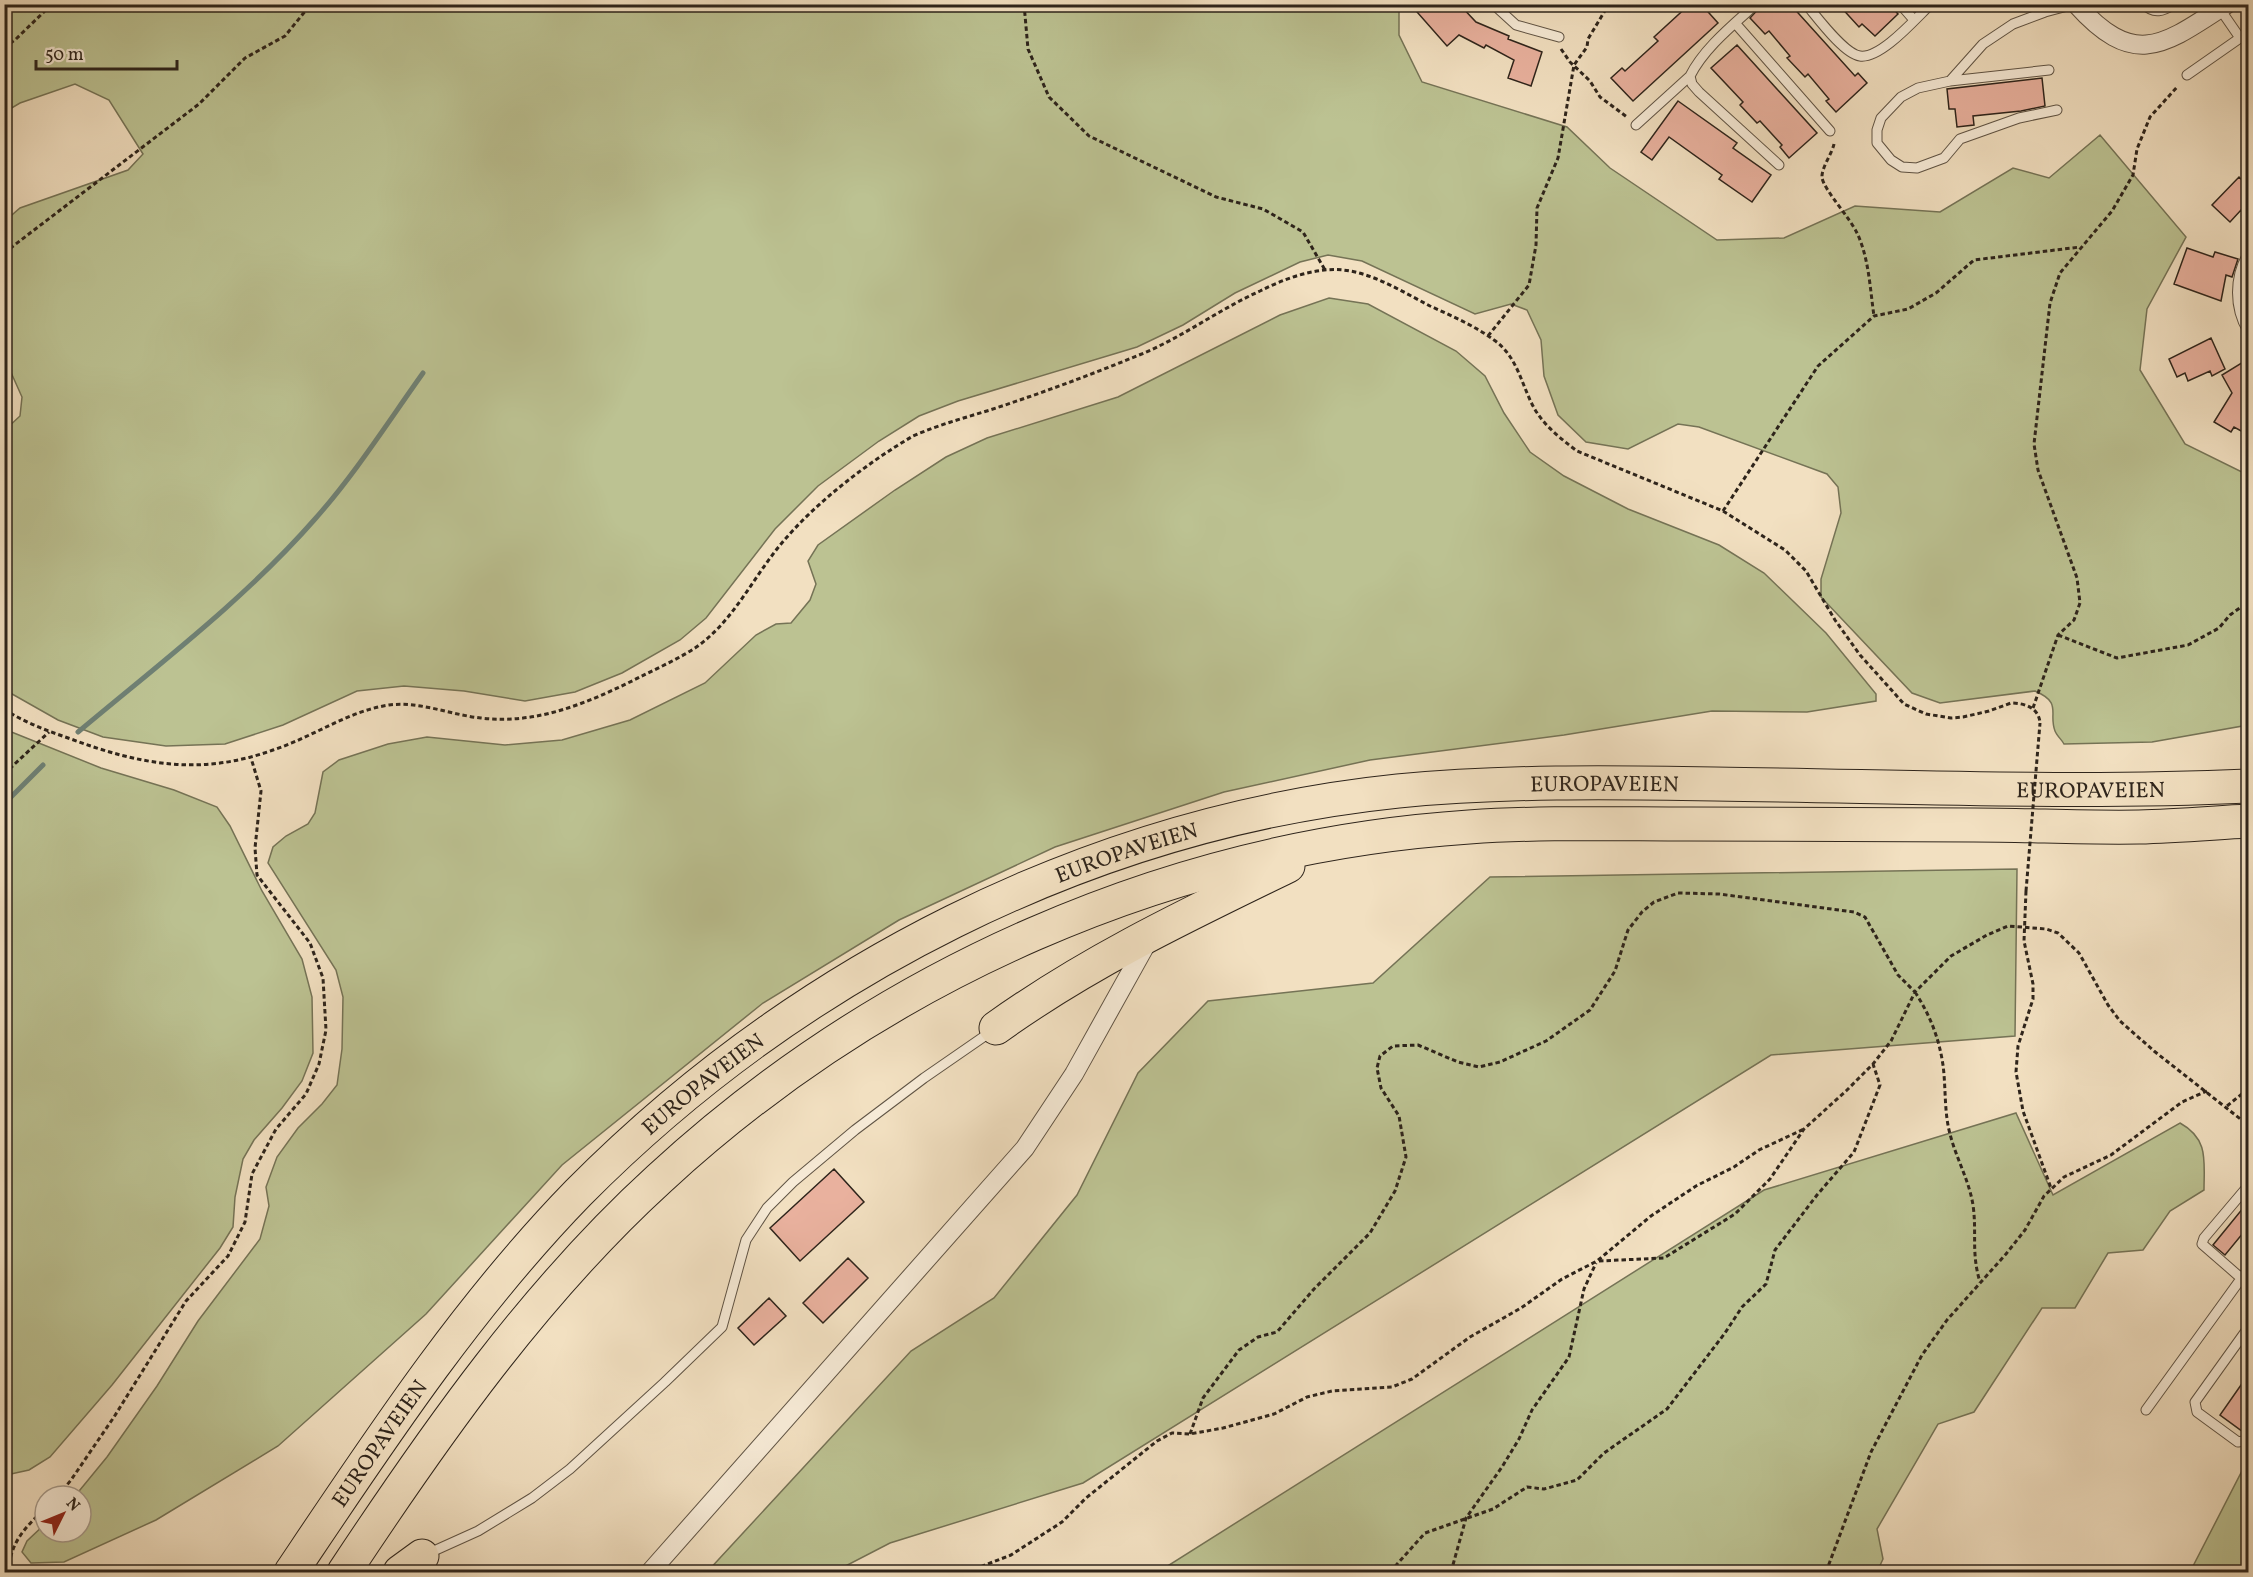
<svg xmlns="http://www.w3.org/2000/svg" width="2253" height="1577" viewBox="0 0 2253 1577" font-family="Vollkorn,serif">
	<style>
		.green { fill: #bcc292; stroke: #757356; stroke-width: 1.5 }
		.lines { fill: none; stroke-linecap: round; stroke-linejoin: round }
		.stream { stroke: #6f8074; stroke-width: 5 }
		.building { fill: #e9b19e; stroke: #2e241b; stroke-width: 1.5 }
		.lane-casing { stroke: #5f5344; stroke-width: 11 }
		.street-casing { stroke: #5f5344; stroke-width: 20 }
		.highway-casing { stroke: #2e241b; stroke-width: 35 }
		.path { stroke: #2e241b; stroke-width: 3; stroke-dasharray: 4.5 3; stroke-linecap: butt }
		.lane { stroke: #f7ebd7; stroke-width: 9 }
		.street { stroke: #f7ebd7; stroke-width: 18 }
		.highway { stroke: #f2e0c1; stroke-width: 33 }
		.path-bridge { stroke: #2e241b; stroke-width: 3; stroke-dasharray: 4.5 3; stroke-linecap: butt }
		.labels { text-anchor: middle; stroke-width: 6; stroke-linejoin: round; paint-order: stroke }
		.street-label { font-size: 22px; fill: #2e241b; stroke: #f7ebd7 }
	</style>
	<rect width="100%" height="100%" fill="#f2e0c1"/>
	<filter id="stains"><feTurbulence type="fractalNoise" baseFrequency=".00333" numOctaves="4"/><feColorMatrix values="0 0 0 0 .2 0 0 0 0 .09 0 0 0 0 .02 0 0 0 .5 -.17"/></filter>
	<radialGradient id="worn" r=".72"><stop offset=".6" stop-color="#630" stop-opacity="0"/><stop offset="1" stop-color="#630" stop-opacity=".3"/></radialGradient>
	<path class="green" d="M5 4 1399 5V35L1422 82 1567 127 1610 168 1717 240 1784 238 1855 206 1940 212 2013 168 2049 178 2100 135 2186 237 2147 309 2140 370 2185 444 2248 475V725L2152 742 2064 744C2062 740 2057 736 2055 731 2048 713 2063 703 2035 691L1940 703 1912 693 1821 597V579L1841 513 1838 487 1827 474 1699 427 1678 424 1628 449 1586 442 1558 415 1544 376 1541 340 1527 310 1511 304 1475 314 1362 261 1328 255 1300 262 1235 293 1183 325 1137 347 958 401 919 416 879 441 818 486 775 529 706 618 680 640 622 673 575 692 525 701 464 691 404 686 357 691 283 725 225 744 166 746 103 737 58 720 5 690V430L20 416 22 397 5 359V221L20 208 128 170 143 154 109 100 75 84 20 103 5 112Z
		M1329 298 1368 304 1456 351 1485 376 1504 413 1530 452 1564 476 1628 509 1719 545 1764 573 1826 633 1876 694V701L1807 712 1712 711 1564 735 1370 760 1224 792 1055 847 899 920 763 1003 562 1165 426 1314 278 1446 156 1520 64 1562 31 1563 22 1552 27 1541 45 1524V1532H81V1496H75L107 1457 157 1386 198 1321 260 1239 269 1206 266 1187 277 1157 298 1128 322 1104 337 1085 342 1049 343 997 336 970 268 863 273 847 286 836 308 824 315 813 323 772 339 760 388 744 427 737 505 745 562 740 630 720 705 683 756 635 776 624 791 623 810 600 816 584 808 561 818 545 895 490 946 457 987 438 1118 397 1280 315Z
		M4 729 101 768 174 790 217 807 230 826 262 891 302 959 312 997 313 1053 302 1081 282 1108 254 1140 243 1159 235 1197 233 1227 220 1248 112 1385 50 1457 29 1470 11 1474 4 1471Z
		M2017 869 2015 1036 1771 1055 1083 1483 890 1543 834 1572H707L911 1351 994 1298 1077 1195 1138 1073 1208 1001 1373 983 1490 877Z
		M2016 1113 2053 1195 2180 1123C2209 1139 2204 1161 2204 1190L2170 1211 2143 1250 2108 1253 2075 1308H2042L1974 1412 1938 1424 1877 1529 1883 1559 1877 1572H1158L1764 1190Z
		M2248 1466V1572H2190L2244 1467Z"/>
	<g class="lines">
		<path class="stream" d="M78 732C159 664 245 599 315 519 355 474 388 422 423 373
			M4 804 43 765"/>
	</g>
	<path class="building" d="M1410 4H1455L1458 7 1460 5 1476 22 1509 36 1508 39 1542 52 1531 86 1508 78 1514 60 1486 45 1484 48 1459 35 1447 46Z
		M1690 4H1701L1718 23 1633 101 1611 78 1622 68 1625 71 1658 41 1654 37Z
		M1763 4H1790L1855 76 1858 73 1867 83 1836 112 1826 101 1829 99 1808 74 1805 77 1787 58 1790 56 1769 31 1765 34 1750 18Z
		M1838 4H1889L1898 14 1875 36 1862 24 1859 27Z
		M1737 45 1817 133 1789 158 1780 147 1782 145 1760 121 1757 123 1740 105 1743 102 1711 68Z
		M2042 78 2045 106 2021 111 1973 116 1974 125 1957 127 1955 109H1949L1947 89Z
		M1678 101 1737 143 1733 148 1771 175 1752 202 1719 179 1722 175 1669 137 1652 160 1641 152Z
		M2239 177 2248 186V216L2241 210 2230 222 2212 205Z
		M2187 248 2213 257 2215 252 2238 259 2232 277 2226 275 2221 301 2174 284Z
		M2211 338 2225 369 2212 376 2210 371 2188 381 2185 373 2177 377 2169 359Z
		M2248 359V422L2243 432 2234 427 2231 432 2214 422 2232 393 2222 375Z
		M834 1169 864 1202 800 1261 770 1228Z
		M2248 1202V1227L2225 1255 2213 1245Z
		M848 1258 868 1278 823 1323 803 1303Z
		M769 1298 786 1316 754 1345 738 1328Z
		M2248 1375V1433L2246 1434 2220 1415Z"/>
	<g class="lines">
		<g class="lane-casing">
			<path id="lane" d="M1493 4 1516 25 1559 37
				M1756 4C1733 25 1704 48 1690 76L1692 84 1699 92 1779 165
				M1806 4C1817 17 1844 54 1860 56 1881 59 1916 18 1931 4
				M1900 4 1914 20
				M2144 4C2154 15 2163 11 2175 4
				M1735 23 1830 131
				M2187 75 2240 38 2220 9
				M1950 81 2049 70
				M2057 110 2019 118 1960 139 1944 158 1917 168 1902 167 1891 160 1877 143V130L1881 118 1901 97 1918 88 1950 81 1983 44 2013 24 2045 12 2075 4
				M1636 125 1690 76
				M2248 254C2234 277 2234 308 2248 331
				M2241 1278 2202 1244 2204 1238 2248 1186
				M2248 1328 2195 1402 2197 1412 2238 1442 2248 1440
				M2146 1410 2248 1269
				M427 1554 478 1531 532 1498 570 1469 665 1382 722 1327 746 1240 767 1208 793 1182 855 1130 924 1078 992 1031"/>
		</g>
		<g class="street-casing">
			<path id="street" d="M2076 4C2135 70 2164 45 2227 4
				M650 1572 1025 1148 1074 1074 1148 941"/>
		</g>
		<g class="highway-casing">
			<g id="highway">
				<path d="M996 1028C1088 962 1187 915 1288 866"/>
				<path id="s1" d="M291 1572C379 1441 467 1307 578 1193 796 973 1088 823 1398 791 1503 781 1609 782 1715 784 1893 786 2071 794 2248 786"/>
				<path d="M344 1572C436 1433 535 1292 659 1179 880 975 1168 847 1469 827 1542 822 1615 824 1689 824 1784 824 1879 824 1974 825 2029 825 2084 828 2139 827 2175 826 2212 823 2248 821"/>
				<path d="M400 1572 422 1556"/>
			</g>
		</g>
		<path class="path" d="M1024 4 1028 49 1049 97 1089 136 1216 197 1263 209 1303 232 1325 270
			M4 48 16 39 52 4
			M1561 49 1570 62 1590 81 1600 97 1627 117
			M1834 144C1832 154 1821 168 1822 178 1825 191 1850 218 1857 233 1869 258 1870 289 1874 316
			M4 253 199 104 245 58 285 36 311 4
			M1488 336 1529 285 1536 245 1537 208 1558 158 1574 65 1587 47 1588 39 1609 4
			M1723 511 1818 366 1874 316 1908 309 1936 293 1974 260 2080 247
			M2058 635 2117 658 2188 645 2219 628 2230 615 2248 602
			M2033 708 2058 635 2074 620 2080 603 2077 578 2038 470 2034 444 2050 303 2060 273 2112 211 2133 175 2137 149 2150 117 2178 86
			M4 709C25 723 48 731 71 739 141 765 201 776 273 750 313 737 348 711 389 705 420 701 451 715 481 718 538 725 590 702 640 677 658 668 678 659 695 648 733 622 752 579 781 544 815 503 867 463 913 436 938 425 964 418 990 410 1042 393 1093 374 1144 353 1184 336 1220 309 1260 291 1284 279 1315 267 1343 270 1373 273 1403 292 1430 306 1452 316 1475 326 1494 340 1517 356 1521 383 1533 406 1543 425 1560 438 1577 451L1723 511 1785 550 1806 571 1835 620 1860 655 1904 704 1926 714 1951 718 1963 717 1989 711 2011 703C2025 703 2039 708 2040 723
			M4 774 49 732
			M2026 891 2024 941 2033 984V999L2018 1046 2016 1072 2023 1111 2051 1188
			M1915 992C1930 1015 1939 1038 1943 1065 1946 1088 1944 1112 1950 1134 1956 1158 1969 1180 1973 1205 1977 1233 1971 1253 1980 1282
			M2227 1106 2248 1089
			M1599 1261 1664 1258 1735 1214 1770 1179 1804 1129 1846 1091 1873 1064 1891 1041 1915 992
			M1190 1434 1203 1398 1239 1350 1258 1337 1277 1332 1314 1289 1370 1233 1395 1191 1406 1157 1399 1116 1381 1088 1377 1068 1380 1056 1393 1046 1418 1045 1458 1062 1479 1067 1500 1062 1546 1041 1590 1010 1615 971 1628 930 1642 912 1654 902 1678 893 1719 894 1854 912 1865 917 1898 975 1915 992 1951 956 1987 935 2008 926 2046 929 2058 933 2079 953 2108 1005 2120 1021 2154 1051 2248 1125
			M58 1496 71 1480 114 1417 186 1301 228 1256 245 1222 252 1174 276 1129 306 1094 319 1064 326 1030 323 978 310 943 257 875 255 848 261 791 251 758
			M9 1572C9 1544 25 1527 45 1509
			M967 1572 1011 1555 1062 1522 1086 1498 1157 1441 1172 1433 1190 1434 1223 1428 1274 1414 1307 1397 1332 1391 1392 1387 1412 1379 1470 1337 1521 1308 1562 1279 1597 1261 1651 1216 1696 1186 1734 1167 1759 1150 1804 1129
			M1390 1572 1425 1533 1493 1509 1527 1487 1544 1489 1577 1480 1604 1453 1667 1409 1725 1333 1742 1307 1766 1284 1775 1250 1817 1195 1854 1152 1880 1085 1873 1064
			M1451 1572 1466 1518 1502 1467 1519 1439 1532 1410 1569 1357 1584 1289 1596 1263
			M1826 1572 1871 1452 1922 1355 1947 1320 2006 1254 2025 1230 2044 1196 2064 1177 2111 1155 2182 1102 2207 1091"/>
		<use href="#lane" class="lane"/>
		<use href="#street" class="street"/>
		<use href="#highway" class="highway"/>
		<path class="path-bridge" d="M2026 891 2040 723"/>
	</g>
	<g class="labels">
		<g class="street-label">
			<text dy="8" stroke="none"><textPath href="#s1" startOffset="1614">EUROPAVEIEN</textPath></text>
			<text dy="8" stroke="none"><textPath href="#s1" startOffset="2100">EUROPAVEIEN</textPath></text>
			<text dy="8" stroke="none"><textPath href="#s1" startOffset="1128">EUROPAVEIEN</textPath></text>
			<text dy="8" stroke="none"><textPath href="#s1" startOffset="642">EUROPAVEIEN</textPath></text>
			<text dy="8" stroke="none"><textPath href="#s1" startOffset="156">EUROPAVEIEN</textPath></text>
		</g>
	</g>
	<rect width="2253" height="1577" fill="none" stroke="#f2e0c1" stroke-width="24"/>
	<rect x="6" y="6" width="2241" height="1565" fill="none" stroke="#2e241b" stroke-width="3"/>
	<rect x="12" y="12" width="2229" height="1553" fill="none" stroke="#2e241b" stroke-width="1.5"/>
	<g transform="translate(63 1514) rotate(47)"><circle r="28" fill="#f7ebd7" stroke="#a79b8c" stroke-width="1.5"/>
	<path d="M0-4.5L10 22L0 15L-10 22Z" fill="#8f2418"/>
	<text y="-9" font-size="16" font-weight="bold" text-anchor="middle" fill="#2e241b">N</text>
	</g>
	<path d="M36 60v9h141v-9" fill="none" stroke="#2e241b" stroke-width="3"/>
	<text x="45" y="60" font-size="18" fill="#2e241b" stroke="#f7ebd7" stroke-width="4.5" paint-order="stroke">50 m</text>
	<rect width="100%" height="100%" filter="url(#stains)"/>
	<rect width="100%" height="100%" fill="url(#worn)"/>
</svg>
